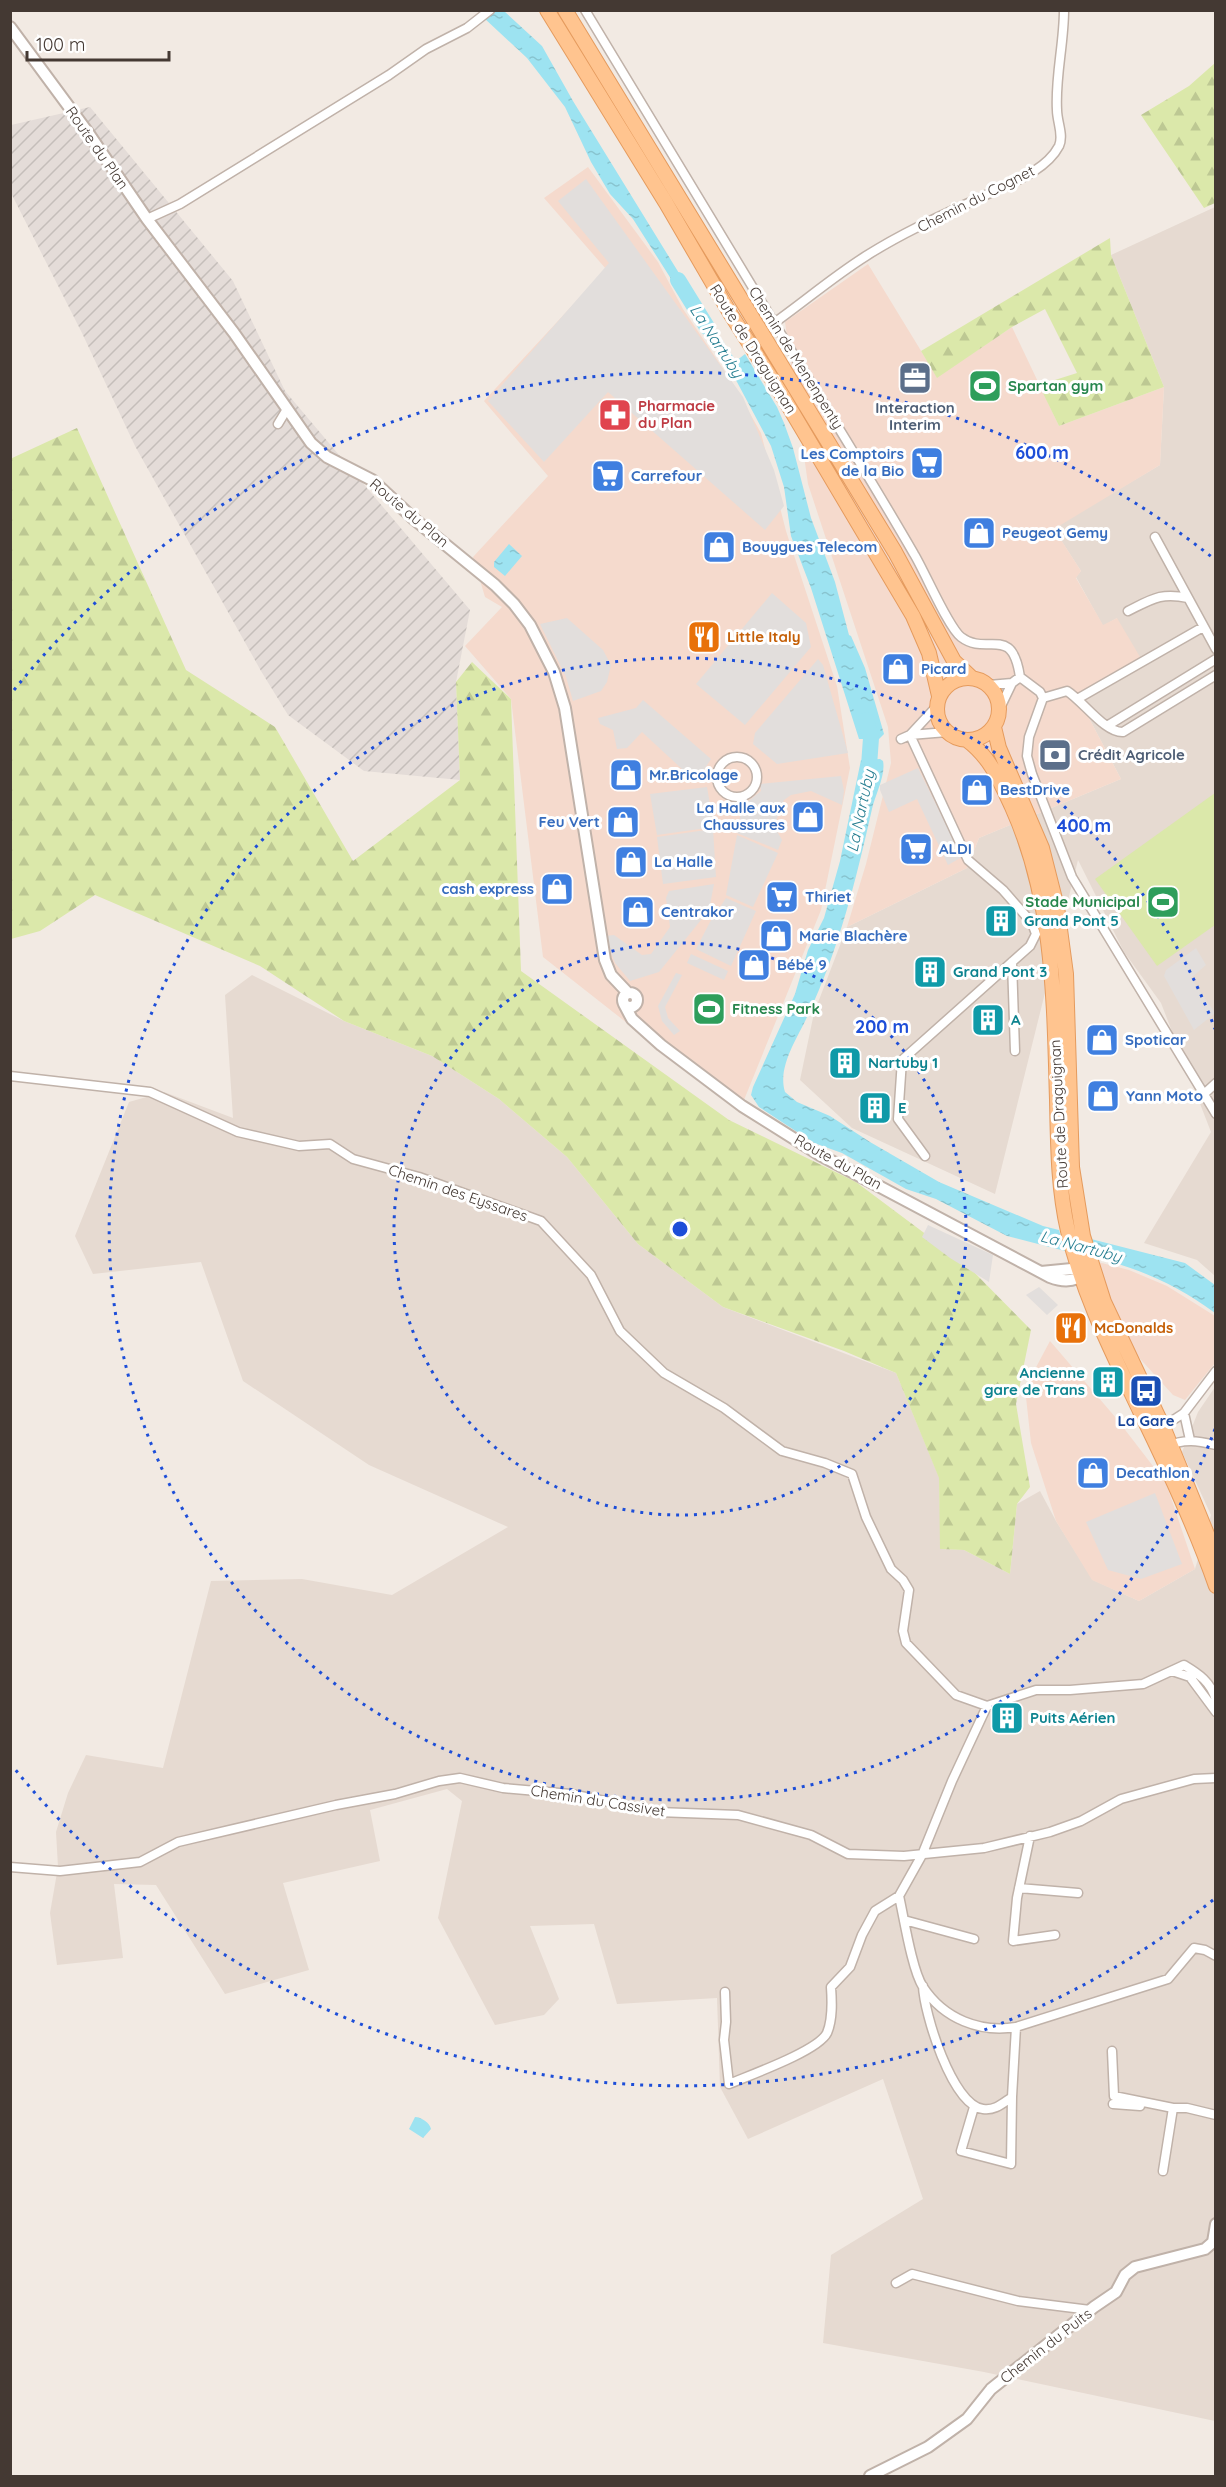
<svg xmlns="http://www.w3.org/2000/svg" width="1226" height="2487" viewBox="0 0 1226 2487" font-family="Quicksand,sans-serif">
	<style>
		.residential { fill: #e6dad1 }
		.commercial { fill: #f5dacd }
		.industrial { fill: url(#industrial-furrows) }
		.grass { fill: #dbe8aa }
		.forest { fill: url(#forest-firs) }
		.parking { fill: #e2dedc }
		.water { fill: url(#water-ripples) }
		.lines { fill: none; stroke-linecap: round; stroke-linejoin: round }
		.river { stroke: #9de3f1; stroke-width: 16 }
		.minor-casing { stroke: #c0b2a9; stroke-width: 11 }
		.tertiary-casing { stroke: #c0b2a9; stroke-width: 14 }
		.primary-casing { stroke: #e59b5e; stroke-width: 16 }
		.minor { stroke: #fff; stroke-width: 8 }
		.tertiary { stroke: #fff; stroke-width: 10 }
		.primary { stroke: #ffc48f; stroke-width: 14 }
		.ring { fill: none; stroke: #1d4ed8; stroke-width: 3; stroke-dasharray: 3 6 }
		.labels { text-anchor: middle; stroke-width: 6; stroke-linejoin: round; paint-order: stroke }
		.street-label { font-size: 15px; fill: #443933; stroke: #fff }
		.leisure-label { font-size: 15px; font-weight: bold; fill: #27864d; stroke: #fff; text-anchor: start }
		.health-label { font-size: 15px; font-weight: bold; fill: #be3a42; stroke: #fff; text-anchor: start }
		.service-label { font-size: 15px; font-weight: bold; fill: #4e5e75; stroke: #fff }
		.shop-label { font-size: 15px; font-weight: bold; fill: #366cbe; stroke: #fff; text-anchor: start }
		.food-label { font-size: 15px; font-weight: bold; fill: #c56008; stroke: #fff; text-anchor: start }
		.culture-label { font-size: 15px; font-weight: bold; fill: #0d838f; stroke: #fff; text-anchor: start }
		.transit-label { font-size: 15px; font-weight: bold; fill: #164399; stroke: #fff }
		.water-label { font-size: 16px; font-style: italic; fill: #267e91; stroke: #fff }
		.centre { fill: #1d4ed8; stroke: #fff; stroke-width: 3 }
		.ring-label { font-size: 18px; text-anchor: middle; font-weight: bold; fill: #1d4ed8; stroke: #fff; stroke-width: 6; stroke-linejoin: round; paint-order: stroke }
	</style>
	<defs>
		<pattern id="industrial-furrows" width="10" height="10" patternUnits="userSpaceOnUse" patternTransform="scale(1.5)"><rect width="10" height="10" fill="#e4dcd8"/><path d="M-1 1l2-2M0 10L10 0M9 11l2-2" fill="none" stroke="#c5beba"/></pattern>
		<pattern id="forest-firs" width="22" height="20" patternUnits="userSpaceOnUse" patternTransform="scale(1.5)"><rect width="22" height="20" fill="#dbe8aa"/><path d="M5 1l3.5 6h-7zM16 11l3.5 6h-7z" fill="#bdc893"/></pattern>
		<pattern id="water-ripples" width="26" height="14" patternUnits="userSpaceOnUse" patternTransform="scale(1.5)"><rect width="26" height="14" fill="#9de3f1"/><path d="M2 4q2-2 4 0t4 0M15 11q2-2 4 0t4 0" fill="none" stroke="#88c4cf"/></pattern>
	</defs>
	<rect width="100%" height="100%" fill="#f2eae3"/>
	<path class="residential" d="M1215 207V1276L1197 1260 1144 1243 1211 1132 1161 1003 1124 952 1078 860 995 1194 852 1128 800 1080 814 1013 847 927 967 868 979 838 1121 779 1080 701 1117 618 1103 626 1076 577 1081 571 1053 528 1160 465 1164 387 1111 255Z
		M252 975 344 1021 432 1056 499 1099 567 1157 638 1244 723 1307 896 1373 939 1477 941 1549 964 1550 1010 1574 1017 1504 1040 1491 1056 1521 1093 1580 1139 1601 1195 1569 1211 1515 1182 1452 1198 1412 1215 1387V2421L984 2372 823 2343 831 2255 923 2199 883 2079 748 2139 720 2087 717 1998 617 2004 594 1924 530 1926 559 1999 544 2015 495 2025 438 1918 462 1801 447 1789 370 1810 380 1861 283 1883 309 1970 225 1994 156 1885 114 1884 123 1958 57 1965 50 1913 58 1867 56 1832 68 1793 86 1755 163 1768 211 1581 302 1579 392 1595 508 1527 369 1465 243 1381 201 1262 93 1274 75 1236 129 1102 164 1092 233 1118 225 995Z"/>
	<path class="commercial" d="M588 167 658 262 683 309 732 382 761 433 786 531 837 686 850 768 821 910 744 1100 641 1034 543 957 511 699 465 646 502 607 485 597 473 557 548 476 484 401 606 269 544 198Z
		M868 264 937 377 1012 327 1059 426 1164 387 1160 465 1054 529 1081 571 1076 578 1103 625 1117 618 1143 662 1080 701 1121 779 979 838 967 868 847 927 866 864 891 763 888 727 808 484 785 322Z
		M1098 1262 1129 1270 1167 1286 1215 1316V1363L1185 1400 1173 1395 1133 1351 1116 1315Z
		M1050 1341 1116 1418 1166 1483 1195 1569 1139 1601 1092 1580 1056 1521 1031 1443 1025 1388Z"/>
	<path class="industrial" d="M90 107 233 281 285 391 470 610 456 682 460 780 364 771 288 715 261 671 135 446 82 333 11 193V125Z"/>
	<path class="grass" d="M1215 793V925L1157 966 1095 879Z"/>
	<path class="forest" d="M1215 63V203L1204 208 1141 115 1189 86Z
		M1110 238 1111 255 1164 387 1059 426 1039 385 1077 373 1045 309 1012 327 937 378 921 351Z
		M77 428 186 670 275 727 353 861 460 780 456 682 472 662 511 699 521 971 729 1120 856 1182 967 1265 1031 1330 1016 1404 1030 1487 1017 1504 1010 1574 964 1550 940 1549 939 1478 896 1373 844 1351 723 1307 638 1244 567 1157 499 1099 432 1056 344 1021 260 966 95 895 40 931 11 939 10 459Z"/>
	<path class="parking" d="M586 179 743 397 774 470 784 506 765 530 608 392 544 462 488 401 609 263 558 201Z
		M772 593 806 623 811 647 745 725 696 684Z
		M567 618 603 650 611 665 607 682 601 691 573 701 566 677 540 624Z
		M818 659 823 665 848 753 777 764 753 744 755 733Z
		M643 700 711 759 696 782 642 732 627 748 617 749 613 730 600 724 598 718 636 708Z
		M918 768 962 857 948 865 917 799 889 812 880 790V785Z
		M841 776 844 791 842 805 811 791 791 795 784 800 774 826 782 840 778 850 737 833 742 806 761 791 760 784Z
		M707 787 714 827 657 835 650 794Z
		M713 829 716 877 663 884 657 837Z
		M737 835 778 853 753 907 726 895Z
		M714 884 709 910 659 972 630 981 615 963 605 936 614 935 642 955 651 954 670 927 666 898 669 891Z
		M726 898 756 911 731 966 696 949 710 922Z
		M1196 948 1206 965 1191 978 1215 1013 1194 1030 1164 976 1166 970Z
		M691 954 728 971 724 980 687 963Z
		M676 973 682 975 665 1007 668 1018 680 1031 674 1035 662 1021 658 1006Z
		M928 1225 993 1255 989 1282 950 1258 922 1237Z
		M1039 1287 1058 1305 1047 1315 1026 1295Z
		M1155 1493 1182 1564 1141 1579 1108 1570 1086 1522Z"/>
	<path class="water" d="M479 11H504L542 46 573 101 690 291 687 304 633 219 610 194 591 162 565 107 527 58 484 18Z
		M697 302 736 361 745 354 777 407 784 423 793 448 811 518 835 582 849 635 851 636 865 668 884 734 879 739H859L811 588 791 536 784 487 771 446 737 382 693 317Z
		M509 544 522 556 505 576 494 567V562Z
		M880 759 883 761C886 775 875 795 872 809 856 880 839 949 808 1015 798 1037 777 1067 785 1092L797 1102 830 1116 870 1142 939 1182 1043 1226 1059 1230 1065 1251 1007 1236 936 1199 906 1189 842 1153 814 1143 759 1107 751 1095 753 1087 795 994 808 950 824 918 840 861 861 760Z
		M1091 1239 1185 1263 1215 1285V1313C1180 1287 1140 1268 1096 1258Z
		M415 2117C421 2117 430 2123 431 2129L423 2138 409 2129Z"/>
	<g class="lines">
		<path class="river" d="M678 280 707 327
			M866 720 871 738 868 780"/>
		<g class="minor-casing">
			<path id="minor" d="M585 10C648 114 710 218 773 321 821 399 869 476 914 554 925 572 948 627 961 637 987 657 1012 623 1020 677
				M147 219 180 204 389 75 426 49 467 28 490 10
				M774 323C805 301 834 276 866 256 908 229 956 209 1001 188 1021 179 1048 167 1059 146 1064 135 1057 122 1057 110 1055 77 1064 44 1064 10
				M278 424 287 409
				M1155 537 1216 649
				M1128 611C1152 599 1161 592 1188 598
				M989 685 1012 683 1020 677 1040 692 1043 698 1029 737 1027 756 1032 774 1072 877 1216 1114
				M1043 698 1067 691C1083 701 1105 733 1123 732L1216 675
				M1079 698 1203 627
				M1000 708 1012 683
				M1107 726 1216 659
				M910 735 968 860 1003 890 1032 923 1036 934 1030 946 902 1060 898 1119 925 1156
				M910 735 947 732
				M901 739 910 735 937 706
				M717 777a20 20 0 1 1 40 0a20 20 0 1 1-40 0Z
				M1012 962 1015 1051
				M10 1076 150 1092 238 1132 299 1146 330 1144 353 1159 419 1177 541 1221 591 1275 620 1331 664 1373 724 1408 782 1451 825 1463 852 1474 866 1517 891 1569 903 1580 909 1590 903 1631 906 1643 956 1695 987 1706
				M1204 1094 1216 1083
				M1141 1398 1150 1415 1158 1419
				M1184 1413 1190 1440
				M1164 1429 1167 1424 1184 1413 1216 1371
				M1167 1447C1184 1438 1198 1441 1216 1445
				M1172 1671 1190 1677 1216 1712
				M1216 1700C1211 1682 1199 1674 1184 1665L1143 1684 1070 1690H1036L987 1706 952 1781 922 1855 899 1896C904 1918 912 1970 923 1987 944 2019 980 2033 1016 2027L1168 1979 1194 1948 1205 1950 1216 1956
				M1030 1836 1017 1898 1013 1941 1055 1935
				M10 1867 60 1871 140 1862 178 1842 336 1805 395 1794 439 1781 460 1778 503 1788 571 1794 658 1812 738 1815 811 1835 848 1854 904 1856 984 1848 1050 1832 1081 1821 1121 1799 1194 1779 1216 1778
				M1019 1888 1078 1893
				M904 1920 974 1939
				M923 1986C924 2013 952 2105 983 2109 995 2111 1003 2103 1012 2097L1016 2027
				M725 1992 726 2022 724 2040 729 2084C750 2075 818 2051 827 2033 833 2019 832 2001 831 1987L850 1967 862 1935 875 1911 899 1896
				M1112 2051 1114 2096 1173 2108
				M1113 2104 1140 2106
				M974 2107 961 2151 1011 2164 1012 2097
				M1163 2171 1173 2108H1187L1216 2115
				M896 2283 912 2274 1018 2301 1090 2310"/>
		</g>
		<g class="tertiary-casing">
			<path id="tertiary" d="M10 27 89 134 147 219 234 333 311 443 327 457 372 480 414 519 495 585 514 604 530 625 554 672 565 708 605 960 611 975 628 993
				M623 1000a7 7 0 1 1 14 0a7 7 0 1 1-14 0Z
				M624 1004 632 1019 661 1045 742 1106 820 1155 1050 1277C1063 1282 1076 1282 1086 1272
				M1041 1272 1082 1268 1095 1294
				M870 2476 928 2447 967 2419 991 2389 1094 2307 1116 2292 1125 2275 1135 2267 1205 2249 1213 2242 1216 2224"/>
		</g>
		<g class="primary-casing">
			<path id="primary" d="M547 10 666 203 730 313 782 395 913 616 929 653 939 696
				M565 10 895 552 954 661 972 678
				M937 709a31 31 0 1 1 62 0a31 31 0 1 1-62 0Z
				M994 727 999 748 1042 848 1057 907 1066 974 1072 1167 1083 1236 1104 1302 1164 1429 1216 1556
				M967 740C990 757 1000 781 1012 807 1054 900 1054 999 1057 1100 1058 1144 1058 1188 1068 1231 1083 1295 1112 1352 1140 1411 1168 1468 1195 1526 1216 1586"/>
		</g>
		<use href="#minor" class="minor"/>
		<use href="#tertiary" class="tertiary"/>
		<use href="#primary" class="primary"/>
	</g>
	<g class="ring">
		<circle cx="680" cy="1229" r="286"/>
		<path d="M1215 1429A571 571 0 1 1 1215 1029"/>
		<path d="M1213 1900A857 857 0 0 1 14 1768M14 690A857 857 0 0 1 1213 558"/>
	</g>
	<defs>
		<g id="office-square" transform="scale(1.725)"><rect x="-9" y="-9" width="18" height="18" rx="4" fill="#5c6f8a" stroke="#fff"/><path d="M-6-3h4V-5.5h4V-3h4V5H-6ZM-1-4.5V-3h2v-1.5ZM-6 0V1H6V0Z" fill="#fff"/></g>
		<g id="stadium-square" transform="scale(1.725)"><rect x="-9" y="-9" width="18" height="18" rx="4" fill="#2e9e5b" stroke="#fff"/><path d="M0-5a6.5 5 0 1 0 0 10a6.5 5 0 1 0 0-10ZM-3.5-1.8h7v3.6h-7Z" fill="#fff"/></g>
		<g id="pharmacy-square" transform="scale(1.725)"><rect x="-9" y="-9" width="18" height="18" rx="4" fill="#e0444e" stroke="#fff"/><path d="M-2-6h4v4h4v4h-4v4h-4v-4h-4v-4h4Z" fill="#fff"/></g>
		<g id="supermarket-square" transform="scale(1.725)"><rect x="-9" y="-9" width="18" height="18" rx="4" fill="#3f7fe0" stroke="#fff"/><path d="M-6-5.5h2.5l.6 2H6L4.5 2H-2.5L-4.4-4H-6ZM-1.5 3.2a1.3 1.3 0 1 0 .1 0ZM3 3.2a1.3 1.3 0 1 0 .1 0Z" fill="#fff"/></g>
		<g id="shop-square" transform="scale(1.725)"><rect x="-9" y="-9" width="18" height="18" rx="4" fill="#3f7fe0" stroke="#fff"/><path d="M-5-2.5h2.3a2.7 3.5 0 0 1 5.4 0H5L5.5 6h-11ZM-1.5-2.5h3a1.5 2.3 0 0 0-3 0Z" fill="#fff"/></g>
		<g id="restaurant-square" transform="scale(1.725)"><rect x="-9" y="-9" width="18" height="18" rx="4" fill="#e8710a" stroke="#fff"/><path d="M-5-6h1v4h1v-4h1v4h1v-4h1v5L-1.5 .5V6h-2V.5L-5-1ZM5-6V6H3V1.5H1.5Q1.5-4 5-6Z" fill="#fff"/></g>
		<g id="bank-square" transform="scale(1.725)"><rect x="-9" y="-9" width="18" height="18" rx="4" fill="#5c6f8a" stroke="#fff"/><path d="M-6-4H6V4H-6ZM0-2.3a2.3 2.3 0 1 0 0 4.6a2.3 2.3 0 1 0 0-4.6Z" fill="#fff"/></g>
		<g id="building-square" transform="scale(1.725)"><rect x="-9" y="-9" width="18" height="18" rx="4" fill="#0f9aa8" stroke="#fff"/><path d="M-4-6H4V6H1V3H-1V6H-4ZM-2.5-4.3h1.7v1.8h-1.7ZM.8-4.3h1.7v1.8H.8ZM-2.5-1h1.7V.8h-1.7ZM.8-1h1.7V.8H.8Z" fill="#fff"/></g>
		<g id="bus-square" transform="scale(1.725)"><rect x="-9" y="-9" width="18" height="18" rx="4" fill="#1a4fb4" stroke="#fff"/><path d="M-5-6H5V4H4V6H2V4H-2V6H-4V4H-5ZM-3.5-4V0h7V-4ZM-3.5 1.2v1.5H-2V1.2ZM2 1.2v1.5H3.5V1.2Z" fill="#fff"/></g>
	</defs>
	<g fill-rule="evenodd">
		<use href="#office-square" x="915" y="378"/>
		<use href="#stadium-square" x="985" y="386"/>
		<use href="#pharmacy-square" x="615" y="415"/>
		<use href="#supermarket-square" x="927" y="463"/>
		<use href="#supermarket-square" x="608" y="476"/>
		<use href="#shop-square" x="979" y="533"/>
		<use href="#shop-square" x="719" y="547"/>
		<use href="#restaurant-square" x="704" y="637"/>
		<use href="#shop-square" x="898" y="669"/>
		<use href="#bank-square" x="1055" y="755"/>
		<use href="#shop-square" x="626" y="775"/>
		<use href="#shop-square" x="977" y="790"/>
		<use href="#shop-square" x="808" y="817"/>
		<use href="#shop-square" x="623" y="822"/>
		<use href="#supermarket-square" x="916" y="849"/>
		<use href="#shop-square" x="631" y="862"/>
		<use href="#shop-square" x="557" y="889"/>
		<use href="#supermarket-square" x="782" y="897"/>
		<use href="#stadium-square" x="1163" y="902"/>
		<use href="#shop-square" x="638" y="912"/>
		<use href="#building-square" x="1001" y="921"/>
		<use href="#shop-square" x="776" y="936"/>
		<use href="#shop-square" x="754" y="965"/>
		<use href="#building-square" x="930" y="972"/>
		<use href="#stadium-square" x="709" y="1009"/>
		<use href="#building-square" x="988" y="1020"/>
		<use href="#shop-square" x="1102" y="1040"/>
		<use href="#building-square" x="845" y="1063"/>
		<use href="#shop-square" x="1103" y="1096"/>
		<use href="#building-square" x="875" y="1108"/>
		<use href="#restaurant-square" x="1071" y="1328"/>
		<use href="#building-square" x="1108" y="1382"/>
		<use href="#bus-square" x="1146" y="1391"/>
		<use href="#shop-square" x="1093" y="1473"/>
		<use href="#building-square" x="1007" y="1718"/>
	</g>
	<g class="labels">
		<g class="street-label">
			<text transform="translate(97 148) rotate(55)" y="5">Route du Plan</text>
			<text transform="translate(976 199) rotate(-27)" y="5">Chemin du Cognet</text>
			<text transform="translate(753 349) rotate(58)" y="5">Route de Draguignan</text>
			<text transform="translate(796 358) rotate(58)" y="5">Chemin de Menenpenty</text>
			<text transform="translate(409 513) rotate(40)" y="5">Route du Plan</text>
			<text transform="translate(1059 1114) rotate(-93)" y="5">Route de Draguignan</text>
			<text transform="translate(838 1162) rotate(29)" y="5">Route du Plan</text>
			<text transform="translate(458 1193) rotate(19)" y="5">Chemin des Eyssares</text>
			<text transform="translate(598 1801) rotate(9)" y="5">Chemin du Cassivet</text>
			<text transform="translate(1046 2346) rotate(-38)" y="5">Chemin du Puits</text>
		</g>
		<g class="leisure-label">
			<text x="1008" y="391">Spartan gym</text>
			<text x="1140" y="907" text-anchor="end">Stade Municipal</text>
			<text x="732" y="1014">Fitness Park</text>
		</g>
		<g class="health-label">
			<text x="638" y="411">Pharmacie<tspan x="638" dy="17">du Plan</tspan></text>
		</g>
		<g class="service-label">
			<text x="915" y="413">Interaction<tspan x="915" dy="17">Interim</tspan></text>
			<text x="1078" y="760" text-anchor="start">Crédit Agricole</text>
		</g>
		<g class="shop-label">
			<text x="904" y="459" text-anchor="end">Les Comptoirs<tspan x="904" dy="17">de la Bio</tspan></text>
			<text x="631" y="481">Carrefour</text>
			<text x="1002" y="538">Peugeot Gemy</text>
			<text x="742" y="552">Bouygues Telecom</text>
			<text x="921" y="674">Picard</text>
			<text x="649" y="780">Mr.Bricolage</text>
			<text x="1000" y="795">BestDrive</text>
			<text x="785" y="813" text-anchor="end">La Halle aux<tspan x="785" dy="17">Chaussures</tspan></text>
			<text x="600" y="827" text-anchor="end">Feu Vert</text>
			<text x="939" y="854">ALDI</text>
			<text x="654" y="867">La Halle</text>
			<text x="534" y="894" text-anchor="end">cash express</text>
			<text x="805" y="902">Thiriet</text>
			<text x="661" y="917">Centrakor</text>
			<text x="799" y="941">Marie Blachère</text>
			<text x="777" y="970">Bébé 9</text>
			<text x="1125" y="1045">Spoticar</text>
			<text x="1126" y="1101">Yann Moto</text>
			<text x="1116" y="1478">Decathlon</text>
		</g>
		<g class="food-label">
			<text x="727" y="642">Little Italy</text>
			<text x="1094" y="1333">McDonalds</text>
		</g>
		<g class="culture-label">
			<text x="1024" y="926">Grand Pont 5</text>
			<text x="953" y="977">Grand Pont 3</text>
			<text x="1011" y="1025">A</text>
			<text x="868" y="1068">Nartuby 1</text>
			<text x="898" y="1113">E</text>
			<text x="1085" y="1378" text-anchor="end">Ancienne<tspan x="1085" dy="17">gare de Trans</tspan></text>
			<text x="1030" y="1723">Puits Aérien</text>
		</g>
		<g class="transit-label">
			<text x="1146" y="1426">La Gare</text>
		</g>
		<g class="water-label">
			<text transform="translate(717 341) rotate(57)" y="6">La Nartuby</text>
			<text transform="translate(860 811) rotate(-78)" y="6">La Nartuby</text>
			<text transform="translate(1081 1246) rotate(15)" y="6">La Nartuby</text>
		</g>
	</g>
	<circle cx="680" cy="1229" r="9" class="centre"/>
	<g class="ring-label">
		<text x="1042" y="459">600 m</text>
		<text x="1084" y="832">400 m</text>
		<text x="882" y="1033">200 m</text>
	</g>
	<rect width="1226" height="2487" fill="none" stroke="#443933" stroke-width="24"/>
	<path d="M27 51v9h142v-9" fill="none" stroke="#443933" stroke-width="3"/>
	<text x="36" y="51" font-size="18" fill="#443933" stroke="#ffffff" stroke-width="4.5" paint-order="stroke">100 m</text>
</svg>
